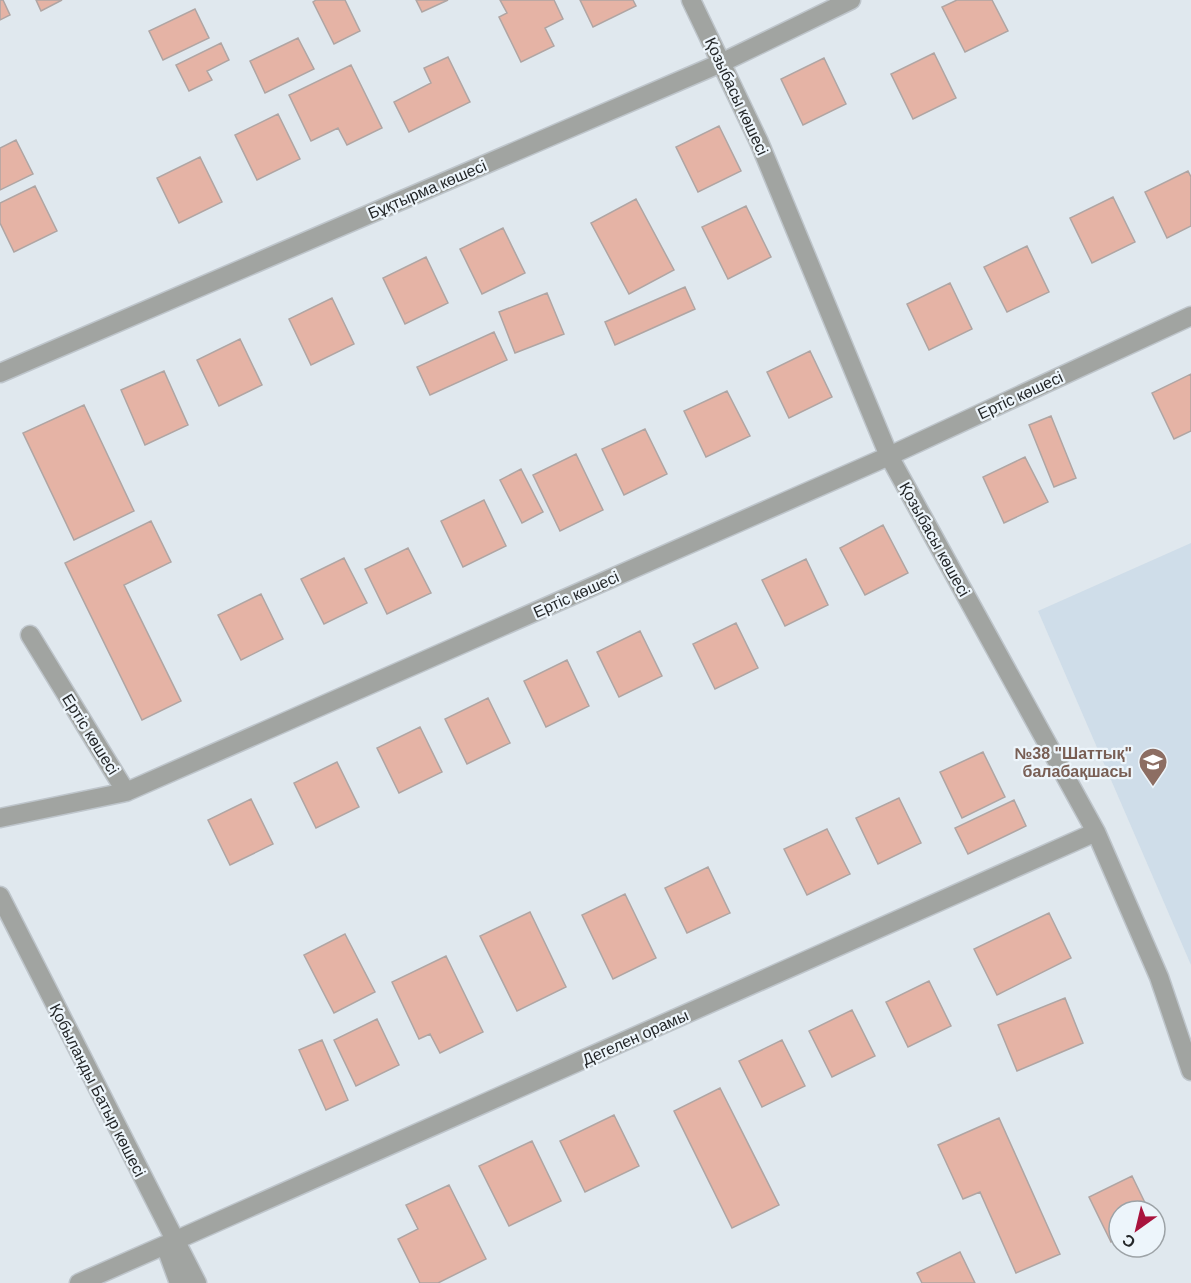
<svg xmlns="http://www.w3.org/2000/svg" width="1191" height="1283" viewBox="0 0 1191 1283" font-family="Helvetica,sans-serif">
	<style>
		.built { fill: #cfdde9 }
		.building { fill: #e5b3a5; stroke: #afa5a3; stroke-width: 1.5 }
		.lines { fill: none; stroke-linecap: round; stroke-linejoin: round }
		.minor-casing { stroke: #bec5cb; stroke-width: 21 }
		.minor { stroke: #a1a4a1; stroke-width: 18 }
		.labels { text-anchor: middle; stroke-width: 4.5; stroke-linejoin: round; paint-order: stroke }
		.street-label { font-size: 16px; fill: #242729; stroke: #edf5fb }
		.education-label { font-size: 16px; font-weight: bold; fill: #785e54; stroke: #edf5fb; text-anchor: end }
	</style>
	<rect width="100%" height="100%" fill="#e0e8ee"/>
	<path class="built" d="M1191 543V965L1038 611Z"/>
	<path class="building" d="M0 0H3L10 15 0 20Z
		M36 0H62L41 11Z
		M316 0H345L360 31 334 44 313 2Z
		M416 0H448L422 12Z
		M500 0H554L563 19 545 28 554 46 521 62 499 17 507 13Z
		M580 0H633L636 6 593 27Z
		M957 0H992L1008 31 965 52 942 7Z
		M195 9 209 38 163 60 149 31Z
		M298 38 314 69 265 93 250 61Z
		M221 43 229 60 207 71 212 80 189 91 176 65Z
		M934 53 956 98 913 119 891 74Z
		M448 57 470 102 409 132 394 102 431 83 424 68Z
		M824 58 846 104 803 125 781 79Z
		M351 65 382 128 347 145 338 128 311 141 289 95Z
		M278 114 300 159 257 180 235 135Z
		M719 126 741 171 698 192 676 147Z
		M16 140 33 174 0 190V148Z
		M200 157 222 202 179 223 157 178Z
		M1188 171 1191 177V226L1167 238 1145 192Z
		M35 186 57 231 14 252 0 223V203Z
		M1113 197 1135 242 1092 263 1070 218Z
		M636 199 674 270 629 294 591 223Z
		M746 206 771 257 728 279 702 227Z
		M503 228 525 273 482 294 460 249Z
		M1027 246 1049 292 1007 312 984 267Z
		M426 257 448 303 405 324 383 278Z
		M950 283 972 329 929 350 907 304Z
		M685 287 695 309 615 345 605 322Z
		M547 293 564 334 515 353 499 312Z
		M332 298 354 344 311 365 289 319Z
		M494 332 507 360 430 395 417 367Z
		M240 339 262 385 219 406 197 360Z
		M810 351 832 397 789 418 767 372Z
		M164 371 188 425 145 445 121 390Z
		M1191 374V431L1174 439 1152 393Z
		M727 391 750 436 706 457 684 411Z
		M84 405 134 511 74 540 23 433Z
		M1051 416 1076 478 1054 487 1029 425Z
		M645 429 667 474 624 495 602 449Z
		M576 454 603 510 560 531 533 475Z
		M1025 457 1048 502 1004 523 983 477Z
		M521 469 543 512 522 523 500 480Z
		M484 500 506 546 463 567 441 521Z
		M151 521 171 562 124 585 181 701 142 720 65 563Z
		M883 525 908 573 865 595 840 548Z
		M408 548 431 593 387 614 365 569Z
		M344 558 367 603 324 624 301 579Z
		M806 559 828 605 785 626 762 580Z
		M261 594 283 639 241 660 218 615Z
		M736 623 758 668 715 689 693 644Z
		M640 631 662 676 619 697 597 652Z
		M567 660 589 706 546 727 524 681Z
		M488 698 510 743 467 764 445 719Z
		M420 727 442 772 399 793 377 748Z
		M983 752 1005 797 962 818 940 772Z
		M337 762 359 807 316 828 294 783Z
		M899 798 921 843 878 864 856 818Z
		M251 799 273 844 230 865 208 820Z
		M1014 800 1026 826 968 854 955 828Z
		M827 829 850 874 807 895 784 849Z
		M708 867 730 913 687 933 665 888Z
		M625 894 656 958 613 979 582 915Z
		M530 912 566 987 517 1011 480 936Z
		M1049 913 1071 958 997 995 974 949Z
		M345 934 375 992 334 1013 304 955Z
		M446 956 483 1032 440 1053 430 1034 419 1039 392 982Z
		M929 981 951 1026 908 1047 886 1002Z
		M1065 998 1083 1043 1017 1071 998 1025Z
		M852 1010 875 1056 832 1077 809 1031Z
		M377 1019 399 1065 356 1086 334 1040Z
		M322 1040 348 1100 326 1110 299 1050Z
		M782 1040 805 1086 762 1107 739 1061Z
		M720 1088 779 1205 732 1228 674 1111Z
		M614 1115 639 1166 585 1192 560 1141Z
		M999 1118 1060 1254 1016 1273 980 1192 963 1199 938 1145Z
		M532 1141 561 1201 509 1226 479 1166Z
		M1132 1176 1149 1211H1119V1238L1111 1242 1089 1197Z
		M449 1185 486 1259 438 1283H420L398 1239 418 1229 406 1205Z
		M960 1252 975 1283H922L917 1273Z"/>
	<g class="lines">
		<g class="minor-casing">
			<path id="minor" d="M691 0 759 142 889 456 1096 832 1159 977 1191 1071
				M0 373 721 63 851 0
				M30 635 126 792 889 456 1191 316
				M0 818 126 792
				M0 896 197 1283
				M165 1245 1096 832
				M79 1283 165 1245 179 1283"/>
		</g>
		<use href="#minor" class="minor"/>
	</g>
	<defs>
		<g id="school-pin" transform="scale(1.5)"><path d="M0 17L-7.5 6A9.5 9.5 0 1 1 7.5 6Z" fill="#8d6e63" stroke="#edf5fb"/><path d="M0-5L7-2L0 1L-7-2ZM-4 1L0 2.5L4 1V4Q0 6-4 4Z" fill="#fff"/></g>
	</defs>
	<g fill-rule="evenodd">
		<use href="#school-pin" x="1153" y="762"/>
	</g>
	<g class="labels">
		<g class="street-label">
			<text transform="translate(737 96) rotate(65)" y="6">Қозыбасы көшесі</text>
			<text transform="translate(427 189) rotate(-23)" y="6">Бұқтырма көшесі</text>
			<text transform="translate(1020 395) rotate(-25)" y="6">Ертіс көшесі</text>
			<text transform="translate(935 539) rotate(61)" y="6">Қозыбасы көшесі</text>
			<text transform="translate(576 594) rotate(-24)" y="6">Ертіс көшесі</text>
			<text transform="translate(91 734) rotate(58)" y="6">Ертіс көшесі</text>
			<text transform="translate(635 1037) rotate(-24)" y="6">Дегелен орамы</text>
			<text transform="translate(98 1090) rotate(63)" y="6">Қобыланды Батыр көшесі</text>
		</g>
		<g class="education-label">
			<text x="1132" y="759">№38 "Шаттық"<tspan x="1132" dy="18">балабақшасы</tspan></text>
		</g>
	</g>
	<g transform="translate(1137 1229) rotate(214)"><circle r="28" fill="#edf5fb" stroke="#9da3a7" stroke-width="1.5"/>
	<path d="M0-4.5L10 22L0 15L-10 22Z" fill="#a9133d"/>
	<text y="-9" font-size="16" font-weight="bold" text-anchor="middle" fill="#242729">С</text>
	</g>
</svg>
